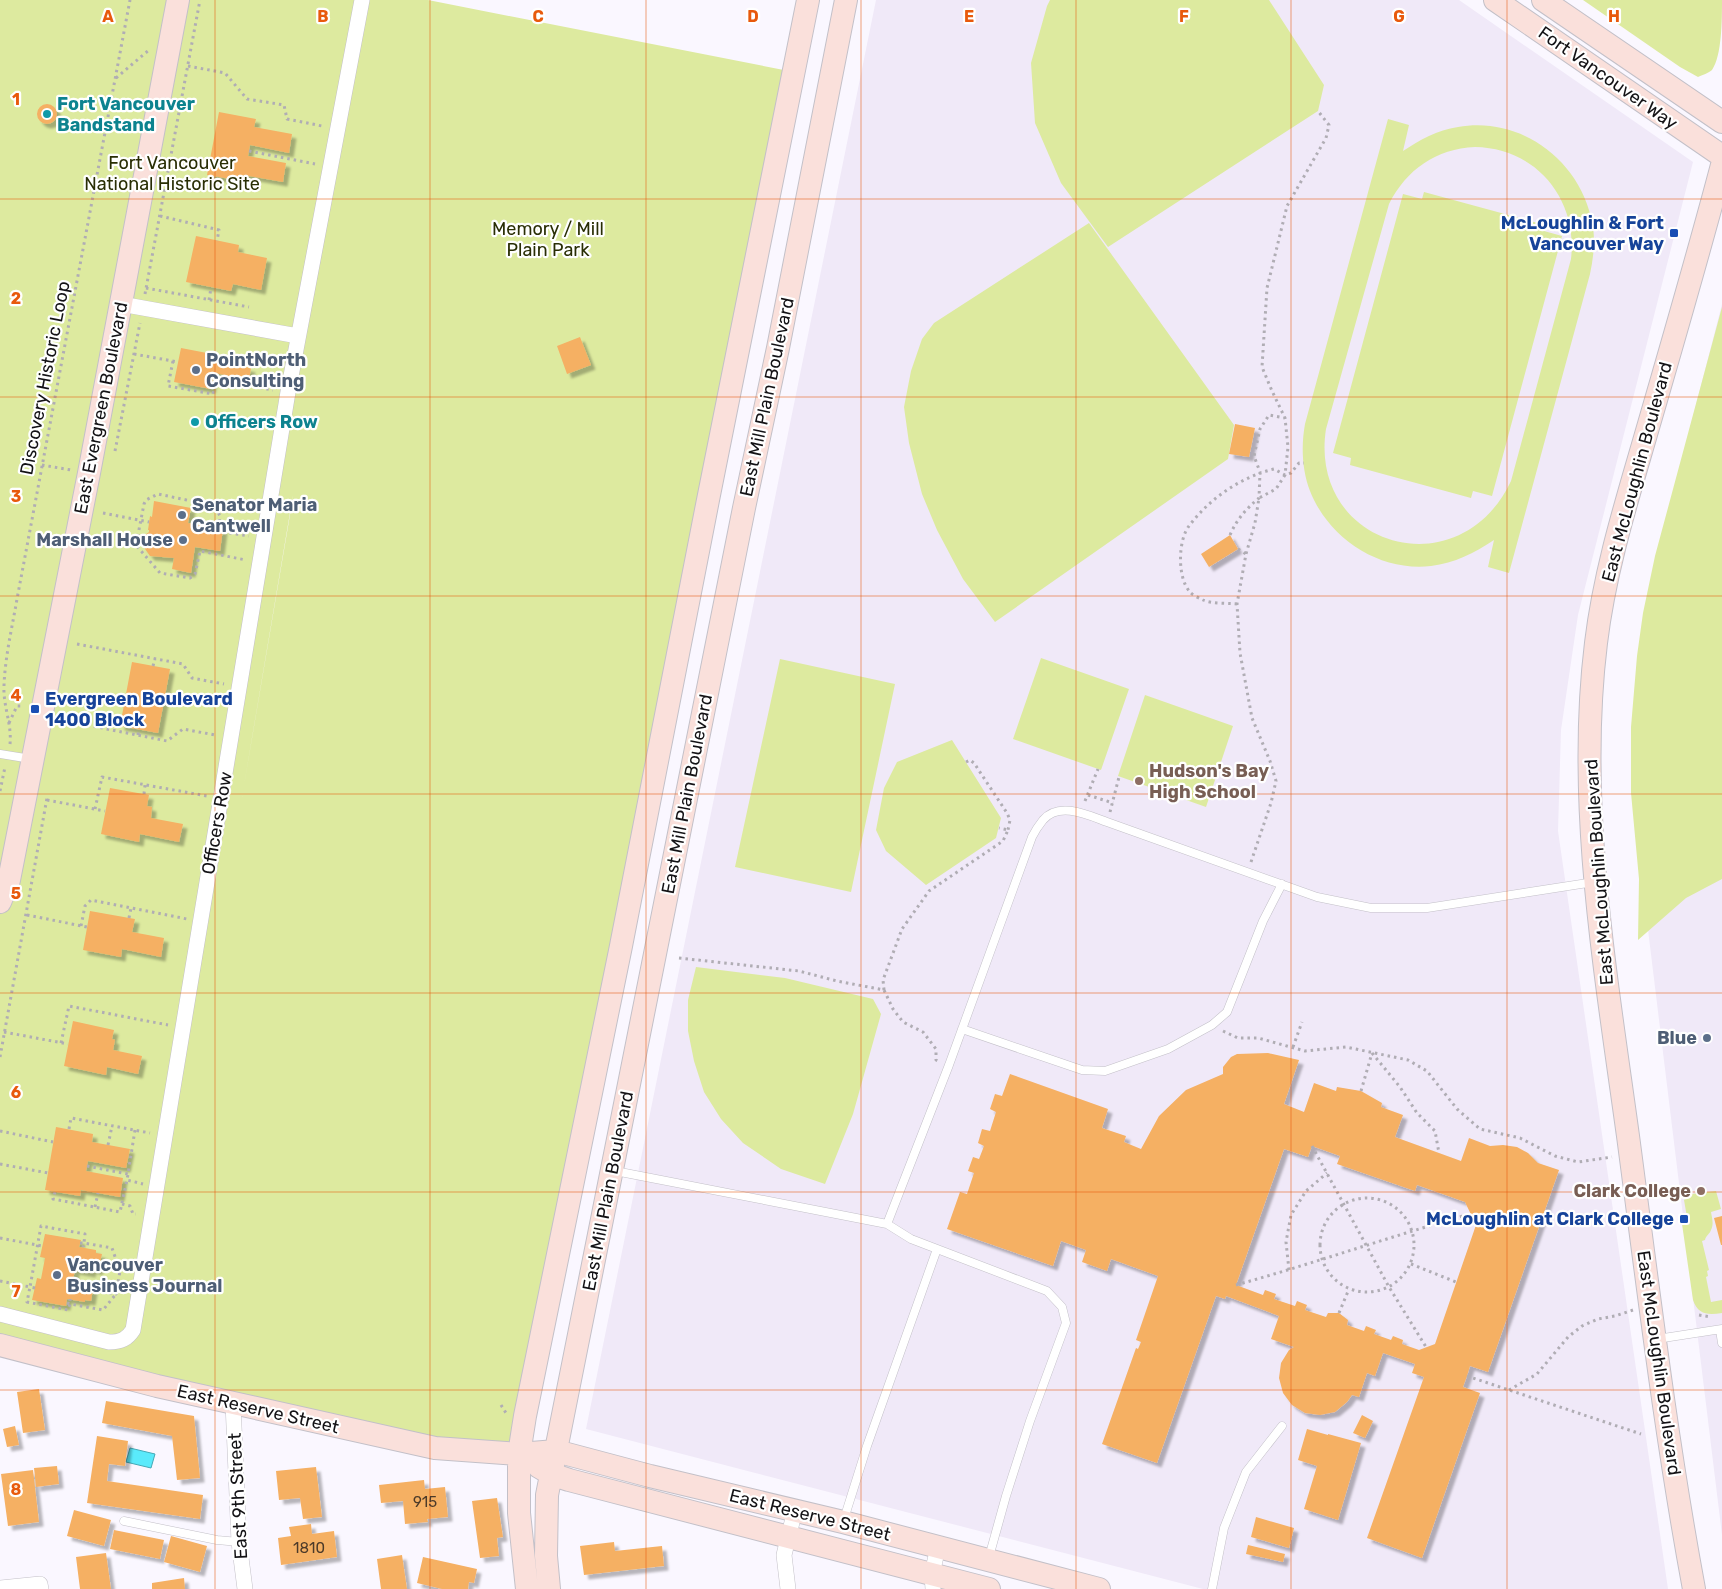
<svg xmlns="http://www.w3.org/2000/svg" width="1722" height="1589" viewBox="0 0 1722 1589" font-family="Rubik,sans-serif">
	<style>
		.built { fill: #f0e9f8 }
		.green { fill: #ddea9f; fill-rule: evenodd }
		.water { fill: #5aeafb; stroke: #45a9b6 }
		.building { fill: #f5b064; fill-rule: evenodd; filter: url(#shadow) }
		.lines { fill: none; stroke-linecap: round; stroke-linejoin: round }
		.lane-casing { stroke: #c3c0c8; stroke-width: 9 }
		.street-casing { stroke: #c3c0c8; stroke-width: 16 }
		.secondary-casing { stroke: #c3c0c8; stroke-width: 24 }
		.path { stroke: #b0adb4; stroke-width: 3; stroke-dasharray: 2.5 4; stroke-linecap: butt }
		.lane { stroke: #fff; stroke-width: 8 }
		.street { stroke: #fff; stroke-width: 15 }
		.secondary { stroke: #fae0db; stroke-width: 22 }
		.grid { fill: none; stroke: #e8590c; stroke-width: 1; stroke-opacity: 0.55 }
		.culture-dot { fill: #0f9aa8; stroke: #fff; stroke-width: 2 }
		.transit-dot { fill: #1a4fb4; stroke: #fff; stroke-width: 2 }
		.service-dot { fill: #5c6f8a; stroke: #fff; stroke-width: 2 }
		.education-dot { fill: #8d6e63; stroke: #fff; stroke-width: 2 }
		.labels { text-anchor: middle; stroke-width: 4.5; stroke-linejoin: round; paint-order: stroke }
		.number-label { font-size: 15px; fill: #4c3a29 }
		.street-label { font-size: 18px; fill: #131215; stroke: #fff }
		.culture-label { font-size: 18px; font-weight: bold; fill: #0d838f; stroke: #fff; text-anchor: start }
		.park-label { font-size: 18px; fill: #292e04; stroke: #fff }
		.transit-label { font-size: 18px; font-weight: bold; fill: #164399; stroke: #fff; text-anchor: end }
		.service-label { font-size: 18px; font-weight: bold; fill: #4e5e75; stroke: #fff; text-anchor: start }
		.education-label { font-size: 18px; font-weight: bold; fill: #785e54; stroke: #fff; text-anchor: start }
		.grid-label { font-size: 16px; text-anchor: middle; font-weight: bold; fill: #e8590c; stroke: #fff; stroke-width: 4.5; stroke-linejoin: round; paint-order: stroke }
	</style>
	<defs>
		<filter id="shadow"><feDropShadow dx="4.5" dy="4.5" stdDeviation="1" flood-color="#0004"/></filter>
	</defs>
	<rect width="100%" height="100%" fill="#faf7ff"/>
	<path class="built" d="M876 0H1459L1693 162 1578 615 1561 730 1558 831 1668 1589H1203L586 1429Z
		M1722 304V1535L1638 848 1657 556Z"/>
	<path class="green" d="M0 0H428L794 72 514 1439 490 1452 0 1345ZM293 495 292 503 242 797Z
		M1050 0H1269L1324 85 1318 111 1108 247 1061 183 1035 123 1031 63 1047 6Z
		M1583 0H1722C1722 19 1722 56 1712 70 1709 73 1702 75 1698 77L1680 67Z
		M1388 119 1409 125 1403 151C1420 140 1437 130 1458 127 1519 116 1577 158 1591 217 1596 236 1594 255 1590 274L1509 573 1488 567 1494 540C1474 553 1455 563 1431 566 1380 572 1329 539 1310 491 1302 470 1301 446 1305 424ZM1475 147C1536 148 1578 199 1571 259L1511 481C1459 591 1308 546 1326 429L1389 204C1407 169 1436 149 1475 147Z
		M1424 192 1545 225 1544 231 1562 236 1492 496 1473 491 1471 498 1350 465 1351 458 1333 453 1403 194 1422 199Z
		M1089 223 1234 425 1228 459 995 622 963 579 937 530 922 494 909 443 904 407 911 371 922 339 934 323Z
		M1722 307V879L1686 898 1638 940 1639 879 1631 793V727L1637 656 1643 613 1655 556Z
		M1041 658 1129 689 1101 770 1013 739Z
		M780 659 895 684 851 892 735 867Z
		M1145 695 1233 726 1206 807 1118 776Z
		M952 740 1001 818 996 838 926 885 886 851 876 830 884 788 897 762Z
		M696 967 785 978 873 999 881 1014 853 1114 825 1184 781 1169 743 1143 721 1119 704 1092 694 1061 688 1031V1000Z
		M1716 1191 1721 1209 1711 1212C1712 1218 1714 1224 1711 1230 1710 1234 1706 1235 1705 1240L1702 1241 1709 1270 1707 1271 1708 1276 1706 1277 1711 1302 1722 1300V1313C1708 1315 1698 1315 1693 1300L1682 1224 1688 1223 1684 1200 1691 1194Z"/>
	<path class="water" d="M130 1448 155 1454 151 1468 126 1462Z"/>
	<path class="building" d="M37 114a10 10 0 1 1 20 0a10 10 0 1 1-20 0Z
		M219 112 256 119 254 127 292 134 289 153 250 145 248 156 286 163 283 182 243 175 242 181 207 175Z
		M196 236 239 245 238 252 267 258 261 290 233 284 231 291 186 282Z
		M580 337 591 365 567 374 557 346Z
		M181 348 207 353 206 359 251 368 249 380 233 377V380L224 378 225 375 214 373 211 389 174 382Z
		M1235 424 1255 428 1249 457 1229 454Z
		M154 501 191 508 188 523 223 529 220 551 195 547 191 573 172 569 174 558 150 556 143 546 145 535 149 532V530H148L150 516 152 517Z
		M1230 535 1238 549 1209 567 1201 554Z
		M132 662 170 669 158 733 120 726Z
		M110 788 149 795 147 806 152 807 151 818 183 824 179 842 140 834 139 842 101 834Z
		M90 911 135 919 132 932 164 938 161 957 122 949 121 957 83 950Z
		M73 1021 114 1030 112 1039 115 1040 113 1050 142 1056 138 1074 107 1067 106 1075 64 1066Z
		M1268 1053 1299 1060 1284 1104 1304 1112 1314 1083 1336 1091 1337 1087 1361 1091 1382 1103 1381 1107 1403 1115 1395 1137 1461 1161 1469 1138 1490 1146 1503 1145 1517 1147 1528 1153 1538 1163 1559 1170 1488 1372 1470 1366 1467 1376 1463 1387 1480 1393 1422 1558 1367 1538 1424 1377 1412 1373 1415 1364 1383 1353 1375 1376 1367 1373 1359 1397 1352 1395 1347 1402 1335 1412 1320 1415 1305 1413 1292 1405 1283 1393 1279 1378 1281 1363 1289 1350 1294 1347 1271 1339 1279 1316 1226 1296 1225 1299 1216 1296 1157 1463 1102 1444 1136 1348 1138 1349 1141 1342 1136 1340 1158 1276 1111 1259 1107 1271 1082 1262 1086 1250 1061 1241 1053 1266 947 1229 960 1192 967 1194 974 1173 968 1171 973 1157 979 1159 984 1146 978 1143 982 1129 990 1131 996 1112 990 1109 995 1094 1002 1096 1010 1074 1108 1109 1102 1128 1126 1136 1124 1142 1141 1149 1159 1116 1186 1090 1223 1074V1067L1231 1057 1237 1054ZM1312 1146 1340 1156 1337 1164 1415 1191 1417 1185 1465 1202 1476 1225 1435 1344 1419 1350 1402 1344 1403 1340 1393 1336 1391 1340 1374 1334 1376 1330 1366 1326 1364 1331 1347 1325 1348 1320 1339 1313H1328L1326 1317 1305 1310 1307 1305 1297 1301 1295 1306 1274 1299 1276 1294 1265 1290 1263 1295 1236 1285 1284 1149 1308 1157Z
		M56 1127 93 1134 92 1142 130 1149 126 1168 88 1161 86 1171 123 1178 120 1197 81 1190 80 1196 45 1190Z
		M1722 1216V1245H1721L1714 1218Z
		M45 1234 81 1240 79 1247 96 1250V1253L102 1254 98 1271 92 1269 91 1273 75 1270 73 1280 89 1283 88 1288 93 1289 91 1301 85 1300V1302L67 1299 66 1306 32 1300 37 1278 41 1279 45 1258 40 1257Z
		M39 1389 45 1430 23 1433 17 1392Z
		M106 1401 194 1416 200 1478 177 1480 172 1436 102 1423Z
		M1362 1415 1373 1421 1365 1438 1353 1433Z
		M15 1426 19 1445 7 1447 3 1429Z
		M1307 1429 1328 1435V1434L1361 1443 1338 1520 1304 1509 1317 1466 1298 1460Z
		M97 1436 128 1441 125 1466 109 1464 107 1481 203 1495 200 1519 87 1503Z
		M57 1466 59 1484 36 1487 34 1468Z
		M316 1467 322 1517 303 1519 300 1498 279 1500 276 1471Z
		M33 1470 39 1522 8 1526 1 1474Z
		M424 1480 425 1489 445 1487 448 1517 427 1519 428 1522 405 1524 403 1501 381 1503 379 1485Z
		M497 1498 503 1537 497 1538 499 1556 480 1558 472 1501Z
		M74 1510 111 1520 104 1546 67 1536Z
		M1256 1517 1294 1528 1289 1548 1251 1537Z
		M311 1524 312 1534 334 1531 337 1557 281 1565 278 1538 291 1536 289 1527Z
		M114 1530 164 1540 160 1559 110 1549Z
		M171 1536 207 1546 200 1572 164 1562Z
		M614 1542 615 1551 662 1546 664 1566 584 1575 580 1546Z
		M1248 1545 1285 1554 1283 1562 1246 1554Z
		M106 1553 111 1589H80L76 1557Z
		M402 1555 407 1589H381L377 1559Z
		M423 1557 477 1569 474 1583 469 1582 468 1589H442L417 1583Z
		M184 1578 185 1589H152V1583Z"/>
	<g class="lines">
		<g class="lane-casing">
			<path id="lane" d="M0 754 31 759
				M962 1029 1082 1070 1105 1071 1168 1049 1212 1025 1227 1012 1263 921 1282 884
				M615 1171 887 1224 911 1239 1047 1291 1062 1307 1066 1323 1030 1421 1006 1496 989 1557
				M887 1224 949 1065 1032 837C1035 831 1039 825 1043 820 1059 801 1088 815 1107 822L1317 897 1371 908H1427L1594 882
				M1720 1330 1722 1343
				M1657 1339 1722 1329
				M844 1519 867 1446 937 1249
				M124 1521 217 1540 239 1542
				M1212 1589 1224 1528 1246 1472 1282 1426"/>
		</g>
		<g class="street-casing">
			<path id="street" d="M121 304 298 336
				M0 1314 109 1342C121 1342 127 1339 133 1330L288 392 362 0
				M233 1403 239 1542 245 1589
				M0 1588 40 1584 41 1589
				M788 1589 784 1555 795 1510
				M933 1589 932 1574 938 1547"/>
		</g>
		<g class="secondary-casing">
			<path id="secondary" d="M1495 0 1722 156
				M1543 0 1722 122
				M0 902 9 880 89 473 178 0
				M0 1345 157 1386 435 1448 519 1454 556 1451 650 1476 843 1522 1099 1589
				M539 1467 551 1474 569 1480 989 1589
				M527 1589 519 1513V1454L525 1416 621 946 708 500 808 0
				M549 1589 546 1556 547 1495 744 508 778 348 846 0
				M1694 1589C1666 1439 1648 1287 1628 1136 1606 975 1576 805 1596 643 1605 568 1628 497 1649 424 1674 338 1699 252 1722 165"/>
		</g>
		<path class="path" d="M188 66 225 73 247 99 284 105 287 119 322 126
			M116 78 149 50
			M249 151 315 164
			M160 216 219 230 217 241
			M146 288 249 307
			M145 294 200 0
			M209 300 211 288
			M134 354 178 362
			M173 361 168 386 213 394 216 380 273 390
			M115 451 140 323
			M42 465 71 470
			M103 513 149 522
			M218 528 220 516 215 506 158 494 146 500 144 504 136 545 160 573 190 578 195 574 200 551 246 560
			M223 532 249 536
			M1230 535C1237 519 1246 509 1259 498L1260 472 1254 456 1260 429 1269 415 1285 418
			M1238 549 1246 554
			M1237 604C1226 603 1212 604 1203 600 1199 598 1192 595 1190 592 1177 578 1178 540 1189 526 1210 498 1241 477 1274 469L1285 475 1288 447 1285 418 1272 391 1262 367 1267 288 1287 206 1326 138 1329 125 1318 111
			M77 644 183 664 192 678 224 684
			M153 666 155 659
			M62 720 167 741 183 729 215 735
			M9 723 17 706H24
			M138 735 139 729
			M10 744C12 724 3 706 4 686 5 657 12 628 17 599L130 0
			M966 762 970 760 974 763 1007 813 1010 820 1008 830
			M0 791 5 767
			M144 794 145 785
			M1088 795 1113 803
			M47 800 105 811
			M1085 801 1098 769
			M95 809 102 777 207 796
			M1110 812 1119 777
			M1251 862 1271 803 1276 781 1270 761 1252 718 1240 653 1237 604 1246 554 1255 523 1259 498 1276 489 1285 475 1291 473 1299 463H1304
			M27 915 87 927
			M129 918 131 908
			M81 926 85 906 91 900 187 919
			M679 958 799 971 837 981 884 990 893 1009 903 1022 923 1032 936 1049V1060L938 1061
			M884 990 883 980 902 929 929 891 1003 841 1008 830 999 828
			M1223 1031 1238 1038H1258L1305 1051 1346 1047 1408 1060 1427 1071 1457 1109 1480 1129 1520 1138 1555 1156 1578 1162 1612 1157
			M4 1032 68 1044
			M61 1043 69 1006 168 1025
			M1293 1047 1302 1022
			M1372 1053 1400 1087 1417 1113 1435 1131 1439 1153
			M0 1057 47 798
			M1361 1091 1372 1053
			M69 1129 71 1118 150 1133
			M135 1130 127 1180 143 1184
			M0 1131 53 1142
			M108 1145 112 1126
			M1312 1146 1389 1287 1426 1347
			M0 1164 48 1173
			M87 1166 128 1174
			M55 1192 53 1199 120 1212 127 1180
			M1320 1245a47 47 0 1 1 94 0a47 47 0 1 1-94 0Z
			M122 1204 130 1206 133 1214H136
			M95 1207 98 1193
			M0 1238 42 1246
			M80 1243H84L83 1247
			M1411 1264 1456 1282
			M99 1267 120 1271
			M1289 1270 1286 1242 1291 1215 1306 1191 1327 1173
			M0 1281 30 1287 27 1302 68 1310 70 1304 103 1310 116 1294
			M1236 1285C1315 1263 1392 1236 1470 1214
			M35 1288 30 1287 41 1226 85 1234 84 1243 112 1248 120 1271 116 1294 93 1290
			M67 1303 70 1304V1299
			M1339 1313 1349 1289
			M1699 1315 1711 1317
			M1467 1376 1641 1434
			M1509 1390 1537 1374 1568 1337 1582 1326 1598 1319 1615 1316 1633 1310
			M501 1405 506 1413"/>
		<use href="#lane" class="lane"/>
		<use href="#street" class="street"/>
		<use href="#secondary" class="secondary"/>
	</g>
	<path class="grid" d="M215 0V1589M430 0V1589M646 0V1589M861 0V1589M1076 0V1589M1291 0V1589M1507 0V1589M0 199H1722M0 397H1722M0 596H1722M0 794H1722M0 993H1722M0 1192H1722M0 1390H1722"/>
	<g class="culture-dot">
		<circle cx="47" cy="114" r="5"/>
		<circle cx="195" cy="422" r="5"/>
	</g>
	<g class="transit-dot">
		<rect x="1669" y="228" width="10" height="10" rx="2.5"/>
		<rect x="30" y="704" width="10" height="10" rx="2.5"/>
		<rect x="1679" y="1214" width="10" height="10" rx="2.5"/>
	</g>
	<g class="service-dot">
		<circle cx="196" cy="370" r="5"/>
		<circle cx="182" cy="515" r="5"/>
		<circle cx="183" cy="540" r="5"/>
		<circle cx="1707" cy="1038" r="5"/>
		<circle cx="57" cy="1275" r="5"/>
	</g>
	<g class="education-dot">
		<circle cx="1139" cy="781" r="5"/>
		<circle cx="1701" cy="1191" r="5"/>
	</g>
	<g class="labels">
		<g class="number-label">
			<text x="425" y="1507">915</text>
			<text x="309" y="1553">1810</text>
		</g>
		<g class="street-label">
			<text transform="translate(1608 78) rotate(35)" y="6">Fort Vancouver Way</text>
			<text transform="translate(45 378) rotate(-79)" y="6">Discovery Historic Loop</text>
			<text transform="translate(767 397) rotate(-78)" y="6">East Mill Plain Boulevard</text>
			<text transform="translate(101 408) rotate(-79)" y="6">East Evergreen Boulevard</text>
			<text transform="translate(1637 472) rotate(-75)" y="6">East McLoughlin Boulevard</text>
			<text transform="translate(687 794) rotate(-79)" y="6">East Mill Plain Boulevard</text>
			<text transform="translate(217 823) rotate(-80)" y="6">Officers Row</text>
			<text transform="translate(1599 872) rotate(-94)" y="6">East McLoughlin Boulevard</text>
			<text transform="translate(608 1191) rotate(-79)" y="6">East Mill Plain Boulevard</text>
			<text transform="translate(1659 1363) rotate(82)" y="6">East McLoughlin Boulevard</text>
			<text transform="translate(258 1409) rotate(13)" y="6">East Reserve Street</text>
			<text transform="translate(238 1496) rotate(-93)" y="6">East 9th Street</text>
			<text transform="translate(810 1515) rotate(14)" y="6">East Reserve Street</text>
		</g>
		<g class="culture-label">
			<text x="57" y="110">Fort Vancouver<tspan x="57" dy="21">Bandstand</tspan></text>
			<text x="205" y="428">Officers Row</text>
		</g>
		<g class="park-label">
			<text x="172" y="169">Fort Vancouver<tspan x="172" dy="21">National Historic Site</tspan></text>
			<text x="548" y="235">Memory / Mill<tspan x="548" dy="21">Plain Park</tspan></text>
		</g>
		<g class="transit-label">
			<text x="1664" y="229">McLoughlin &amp; Fort<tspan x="1664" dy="21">Vancouver Way</tspan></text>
			<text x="45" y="705" text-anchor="start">Evergreen Boulevard<tspan x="45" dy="21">1400 Block</tspan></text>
			<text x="1674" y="1225">McLoughlin at Clark College</text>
		</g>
		<g class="service-label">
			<text x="206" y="366">PointNorth<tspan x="206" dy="21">Consulting</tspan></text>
			<text x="192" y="511">Senator Maria<tspan x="192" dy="21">Cantwell</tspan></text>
			<text x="173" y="546" text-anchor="end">Marshall House</text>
			<text x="1697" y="1044" text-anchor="end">Blue</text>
			<text x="67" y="1271">Vancouver<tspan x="67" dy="21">Business Journal</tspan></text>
		</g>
		<g class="education-label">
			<text x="1149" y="777">Hudson's Bay<tspan x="1149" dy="21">High School</tspan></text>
			<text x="1691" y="1197" text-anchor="end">Clark College</text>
		</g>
	</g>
	<g class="grid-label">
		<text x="108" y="22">A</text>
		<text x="323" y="22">B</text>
		<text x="538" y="22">C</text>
		<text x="753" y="22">D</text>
		<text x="969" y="22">E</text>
		<text x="1184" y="22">F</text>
		<text x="1399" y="22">G</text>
		<text x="1614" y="22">H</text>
		<text x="16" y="105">1</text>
		<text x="16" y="304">2</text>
		<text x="16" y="502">3</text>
		<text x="16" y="701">4</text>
		<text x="16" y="899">5</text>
		<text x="16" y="1098">6</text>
		<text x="16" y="1297">7</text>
		<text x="16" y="1495">8</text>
	</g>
</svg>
